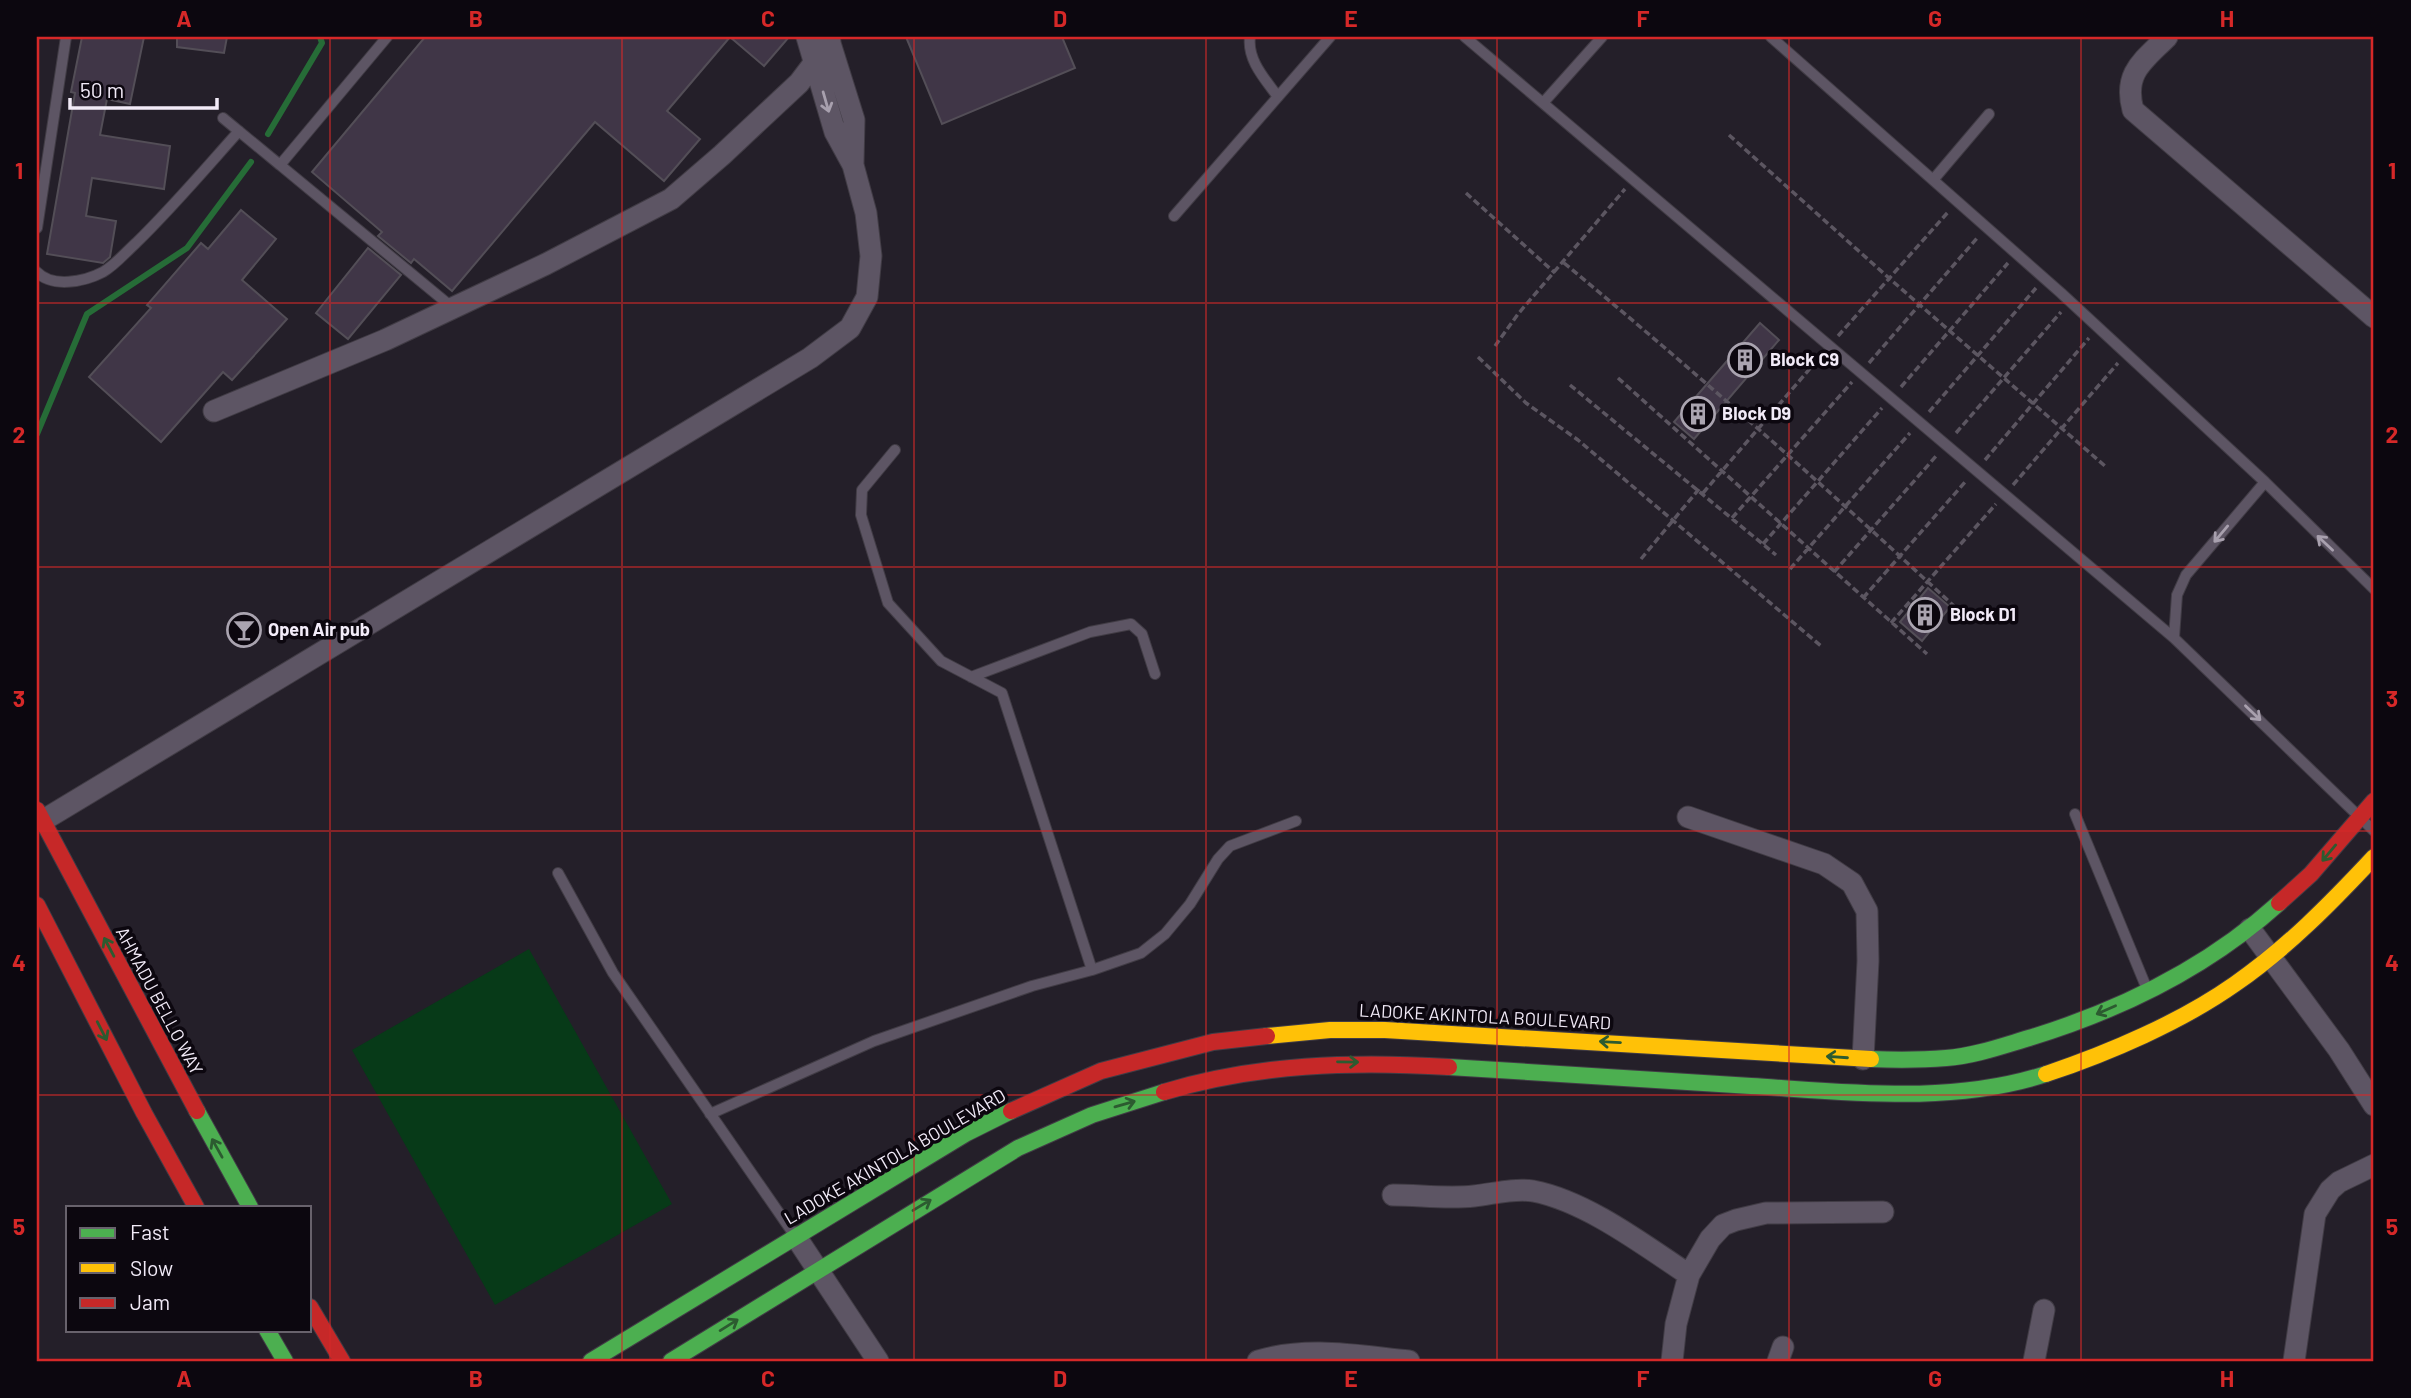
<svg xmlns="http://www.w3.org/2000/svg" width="2411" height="1398" viewBox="0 0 2411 1398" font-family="Barlow,sans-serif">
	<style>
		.green { fill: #073a18 }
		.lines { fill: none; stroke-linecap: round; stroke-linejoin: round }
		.stream { stroke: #266c37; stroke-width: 6 }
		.building { fill: #403647; stroke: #534e57; stroke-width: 2 }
		.lane-casing { stroke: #413c45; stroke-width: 12 }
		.street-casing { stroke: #413c45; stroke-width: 23 }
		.fast-casing { stroke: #413c45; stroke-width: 18 }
		.slow-casing { stroke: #413c45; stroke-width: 18 }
		.jam-casing { stroke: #413c45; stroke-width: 18 }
		.path { stroke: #5c5661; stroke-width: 3.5; stroke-dasharray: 7 3.5; stroke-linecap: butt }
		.lane { stroke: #5d5564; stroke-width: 10 }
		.street { stroke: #5d5564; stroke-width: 21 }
		.fast { stroke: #4caf50; stroke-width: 16 }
		.slow { stroke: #ffc107; stroke-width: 16 }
		.jam { stroke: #c62828; stroke-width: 16 }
		.oneway { stroke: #a8a0ae }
		.oneway2 { stroke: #2c5b30 }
		.grid { fill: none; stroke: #d62828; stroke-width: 2; stroke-opacity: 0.55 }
		.labels { text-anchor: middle; stroke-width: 7; stroke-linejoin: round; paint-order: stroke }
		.poi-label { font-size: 18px; font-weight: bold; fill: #f2ebf8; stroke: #0c070f; text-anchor: start }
		.street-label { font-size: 18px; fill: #f2ebf8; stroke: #0c070f }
		.neatline { fill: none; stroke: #d62828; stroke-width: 2.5 }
		.grid-label { font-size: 23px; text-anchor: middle; font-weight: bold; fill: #d62828 }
	</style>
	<rect width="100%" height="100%" fill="#241f29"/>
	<path class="green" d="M529 949 672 1204 495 1305 352 1050Z"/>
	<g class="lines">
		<path class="stream" d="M268 134 322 43 320 37
			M37 434 87 314 187 248 251 162"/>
	</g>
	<path class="building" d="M82 37H144L130 104 107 99 100 135 170 146 164 189 92 178 86 216 116 221 110 257 103 263 47 254 75 93 71 92Z
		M177 37H227L224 53 177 47Z
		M425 37H789L764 66 730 37 667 111 700 139 664 181 595 122 452 291 414 259 411 263 378 236 382 232 312 172Z
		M906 37H1062L1075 68 942 124Z
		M241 210 276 239 242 280 287 319 232 380 223 372 161 442 89 377 151 308 147 305 201 243 208 249Z
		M368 248 401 275 348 339 316 313Z
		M1760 323 1779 340 1694 439 1674 422Z
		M1928 588 1950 607 1922 641 1900 622Z"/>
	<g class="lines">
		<g class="lane-casing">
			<path id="lane" d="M1250 37C1247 60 1265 79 1278 97
				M1465 37 2174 638
				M1771 37 2061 293 2265 482 2374 589
				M1543 103 1602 37
				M223 118 280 165 387 37
				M280 165 453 308
				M1933 180 1989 114
				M1174 216 1330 37
				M37 228 66 37
				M37 272C52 288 84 282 103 272 115 265 125 253 136 243 172 208 205 169 239 131
				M895 450 862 490 861 515 888 603 941 661 1002 693 1092 970
				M2265 482 2186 575 2177 595 2174 638 2374 831
				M971 677 1090 632 1131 624 1142 634 1155 674
				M2075 814 2147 989
				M558 873 613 973 795 1236
				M710 1114 874 1041 1032 986 1092 970 1141 953 1165 934 1190 904 1218 859 1230 846 1296 821"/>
		</g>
		<g class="street-casing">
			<path id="street" d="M828 37 854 120 853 163
				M2167 37C2143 61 2123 73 2133 110L2374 317
				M214 411 385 340 546 264 671 199 722 155 799 83 830 42
				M1688 817 1824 864 1852 883 1867 911 1868 961 1863 1059
				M42 821 810 358 850 328 867 297 871 256 866 213 853 165 835 132 807 37
				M2250 929 2339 1050 2374 1105
				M1393 1195C1419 1195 1447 1199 1474 1196 1493 1194 1513 1188 1533 1191 1586 1201 1644 1245 1689 1275
				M796 1237 878 1361
				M1258 1361C1308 1346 1358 1356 1409 1361
				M1672 1361 1676 1324 1689 1275 1710 1239 1723 1225 1736 1220 1766 1213 1883 1212
				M1778 1361 1783 1347
				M2034 1361 2044 1310
				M2294 1361 2315 1214 2330 1190 2339 1182 2374 1165"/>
		</g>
		<g class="fast-casing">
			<path id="fast" d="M1871 1059C1896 1060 1921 1060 1946 1058 1974 1056 2002 1046 2029 1038 2121 1010 2207 968 2279 903
				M1449 1067C1550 1073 1651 1079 1751 1086 1849 1092 1951 1105 2046 1074
				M197 1111 250 1207
				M267 1330 285 1361
				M591 1361 967 1133 1011 1111
				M671 1361 1018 1148 1092 1115 1164 1092"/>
		</g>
		<g class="slow-casing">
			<path id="slow" d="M1267 1036 1330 1030H1385L1871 1059
				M2046 1074C2109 1053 2181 1022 2235 984 2287 948 2331 903 2374 857"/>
		</g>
		<g class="jam-casing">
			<path id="jam" d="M37 810 197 1111
				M2279 903 2311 874 2374 801
				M37 905 144 1113 196 1207
				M1164 1092C1257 1064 1352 1061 1449 1067
				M1011 1111 1101 1071 1213 1042 1267 1036
				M310 1307 342 1361"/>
		</g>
		<path class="path" d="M1729 135 1890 279 2105 466
			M1466 193 1555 273
			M1564 263C1698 374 1828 489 1955 607
			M1838 336 1949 211
			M1495 346 1518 314 1625 189
			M1478 357 1526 403 1578 440 1821 646
			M1869 363 1978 237
			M1618 378 1927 654
			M1570 385 1776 555
			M1901 387 2008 263
			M1929 412 2036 288
			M1956 433 2061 312
			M1985 460 2089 338
			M2013 485 2118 363
			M1703 493 1819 358
			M1732 518 1852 382
			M1763 544 1882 408
			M1641 559 1699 489
			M1790 569 1910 433
			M1834 572 1937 455
			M1863 598 1966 481
			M1891 623 1996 504"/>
		<use href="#lane" class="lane"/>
		<use href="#street" class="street"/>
		<use href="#fast" class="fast"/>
		<use href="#slow" class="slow"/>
		<use href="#jam" class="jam"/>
	</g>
	<defs><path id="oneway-shaft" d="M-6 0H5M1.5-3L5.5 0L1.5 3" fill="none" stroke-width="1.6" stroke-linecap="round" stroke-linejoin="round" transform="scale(1.75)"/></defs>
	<g class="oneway">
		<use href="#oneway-shaft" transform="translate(826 102) rotate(74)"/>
		<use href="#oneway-shaft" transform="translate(2221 534) rotate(130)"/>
		<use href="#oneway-shaft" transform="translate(2325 543) rotate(-137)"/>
		<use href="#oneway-shaft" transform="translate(2253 713) rotate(44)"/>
	</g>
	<g class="oneway2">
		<use href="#oneway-shaft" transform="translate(2329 853) rotate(130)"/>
		<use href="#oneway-shaft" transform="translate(109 947) rotate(-118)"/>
		<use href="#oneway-shaft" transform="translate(2106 1010) rotate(156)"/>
		<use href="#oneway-shaft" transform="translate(102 1031) rotate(63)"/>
		<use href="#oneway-shaft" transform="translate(1610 1042) rotate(-177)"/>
		<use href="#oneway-shaft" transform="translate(1837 1057) rotate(-176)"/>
		<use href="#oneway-shaft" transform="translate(1348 1062) rotate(1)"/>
		<use href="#oneway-shaft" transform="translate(1125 1104) rotate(-16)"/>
		<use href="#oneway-shaft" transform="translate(217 1148) rotate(-119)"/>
		<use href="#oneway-shaft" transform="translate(922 1205) rotate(-31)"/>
		<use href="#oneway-shaft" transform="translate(729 1325) rotate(-32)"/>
	</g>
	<path class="grid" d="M330 37V1361M622 37V1361M914 37V1361M1206 37V1361M1497 37V1361M1789 37V1361M2081 37V1361M37 303H2374M37 567H2374M37 831H2374M37 1095H2374"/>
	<defs>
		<g id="building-ring" transform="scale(1.75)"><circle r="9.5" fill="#0c070f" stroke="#aaa4b0" stroke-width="1.5"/><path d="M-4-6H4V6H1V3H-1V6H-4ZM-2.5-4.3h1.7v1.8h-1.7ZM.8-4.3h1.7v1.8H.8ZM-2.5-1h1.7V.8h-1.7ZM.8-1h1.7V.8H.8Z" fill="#aaa4b0"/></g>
		<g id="bar-ring" transform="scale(1.75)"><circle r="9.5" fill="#0c070f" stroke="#aaa4b0" stroke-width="1.5"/><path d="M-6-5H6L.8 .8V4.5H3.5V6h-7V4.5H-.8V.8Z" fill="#aaa4b0"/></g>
	</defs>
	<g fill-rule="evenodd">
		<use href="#building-ring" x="1745" y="360"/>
		<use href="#building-ring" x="1698" y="414"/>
		<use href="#building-ring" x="1925" y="615"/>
		<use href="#bar-ring" x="244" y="630"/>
	</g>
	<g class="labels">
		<g class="poi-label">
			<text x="1770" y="366">Block C9</text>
			<text x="1722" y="420">Block D9</text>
			<text x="1950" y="621">Block D1</text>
			<text x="268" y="636">Open Air pub</text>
		</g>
		<g class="street-label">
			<text transform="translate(159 1001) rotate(62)" y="6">AHMADU BELLO WAY</text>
			<text transform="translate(1485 1017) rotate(3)" y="6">LADOKE AKINTOLA BOULEVARD</text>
			<text transform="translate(895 1157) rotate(-30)" y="6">LADOKE AKINTOLA BOULEVARD</text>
		</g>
	</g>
	<rect width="2411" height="1398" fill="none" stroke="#0c070f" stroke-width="77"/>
	<rect x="66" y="1206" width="245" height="126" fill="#0c070f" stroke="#68626c" stroke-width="2"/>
	<rect x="80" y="1228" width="35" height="10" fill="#4caf50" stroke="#68626c" stroke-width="2"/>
	<text x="130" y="1240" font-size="21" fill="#f2ebf8">Fast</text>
	<rect x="80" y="1263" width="35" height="10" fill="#ffc107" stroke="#68626c" stroke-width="2"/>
	<text x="130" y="1276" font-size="21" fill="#f2ebf8">Slow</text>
	<rect x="80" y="1298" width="35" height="10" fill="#c62828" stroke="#68626c" stroke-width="2"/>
	<text x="130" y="1310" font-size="21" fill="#f2ebf8">Jam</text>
	<path d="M70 98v10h147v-10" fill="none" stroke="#f2ebf8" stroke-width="3.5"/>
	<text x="80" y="98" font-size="21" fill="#f2ebf8" stroke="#0c070f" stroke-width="5" paint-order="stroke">50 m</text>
	<rect x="38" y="38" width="2334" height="1322" class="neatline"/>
	<g class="grid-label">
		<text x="184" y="27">A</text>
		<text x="476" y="27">B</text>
		<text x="768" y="27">C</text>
		<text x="1060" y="27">D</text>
		<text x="1351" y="27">E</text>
		<text x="1643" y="27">F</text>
		<text x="1935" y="27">G</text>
		<text x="2227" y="27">H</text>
		<text x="19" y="179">1</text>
		<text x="2392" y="179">1</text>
		<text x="19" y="443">2</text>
		<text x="2392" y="443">2</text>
		<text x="19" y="707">3</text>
		<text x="2392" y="707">3</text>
		<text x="19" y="971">4</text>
		<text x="2392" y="971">4</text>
		<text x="19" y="1235">5</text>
		<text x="2392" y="1235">5</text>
		<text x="184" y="1387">A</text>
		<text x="476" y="1387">B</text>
		<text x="768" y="1387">C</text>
		<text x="1060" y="1387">D</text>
		<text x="1351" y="1387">E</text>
		<text x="1643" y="1387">F</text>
		<text x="1935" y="1387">G</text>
		<text x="2227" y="1387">H</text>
	</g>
</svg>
